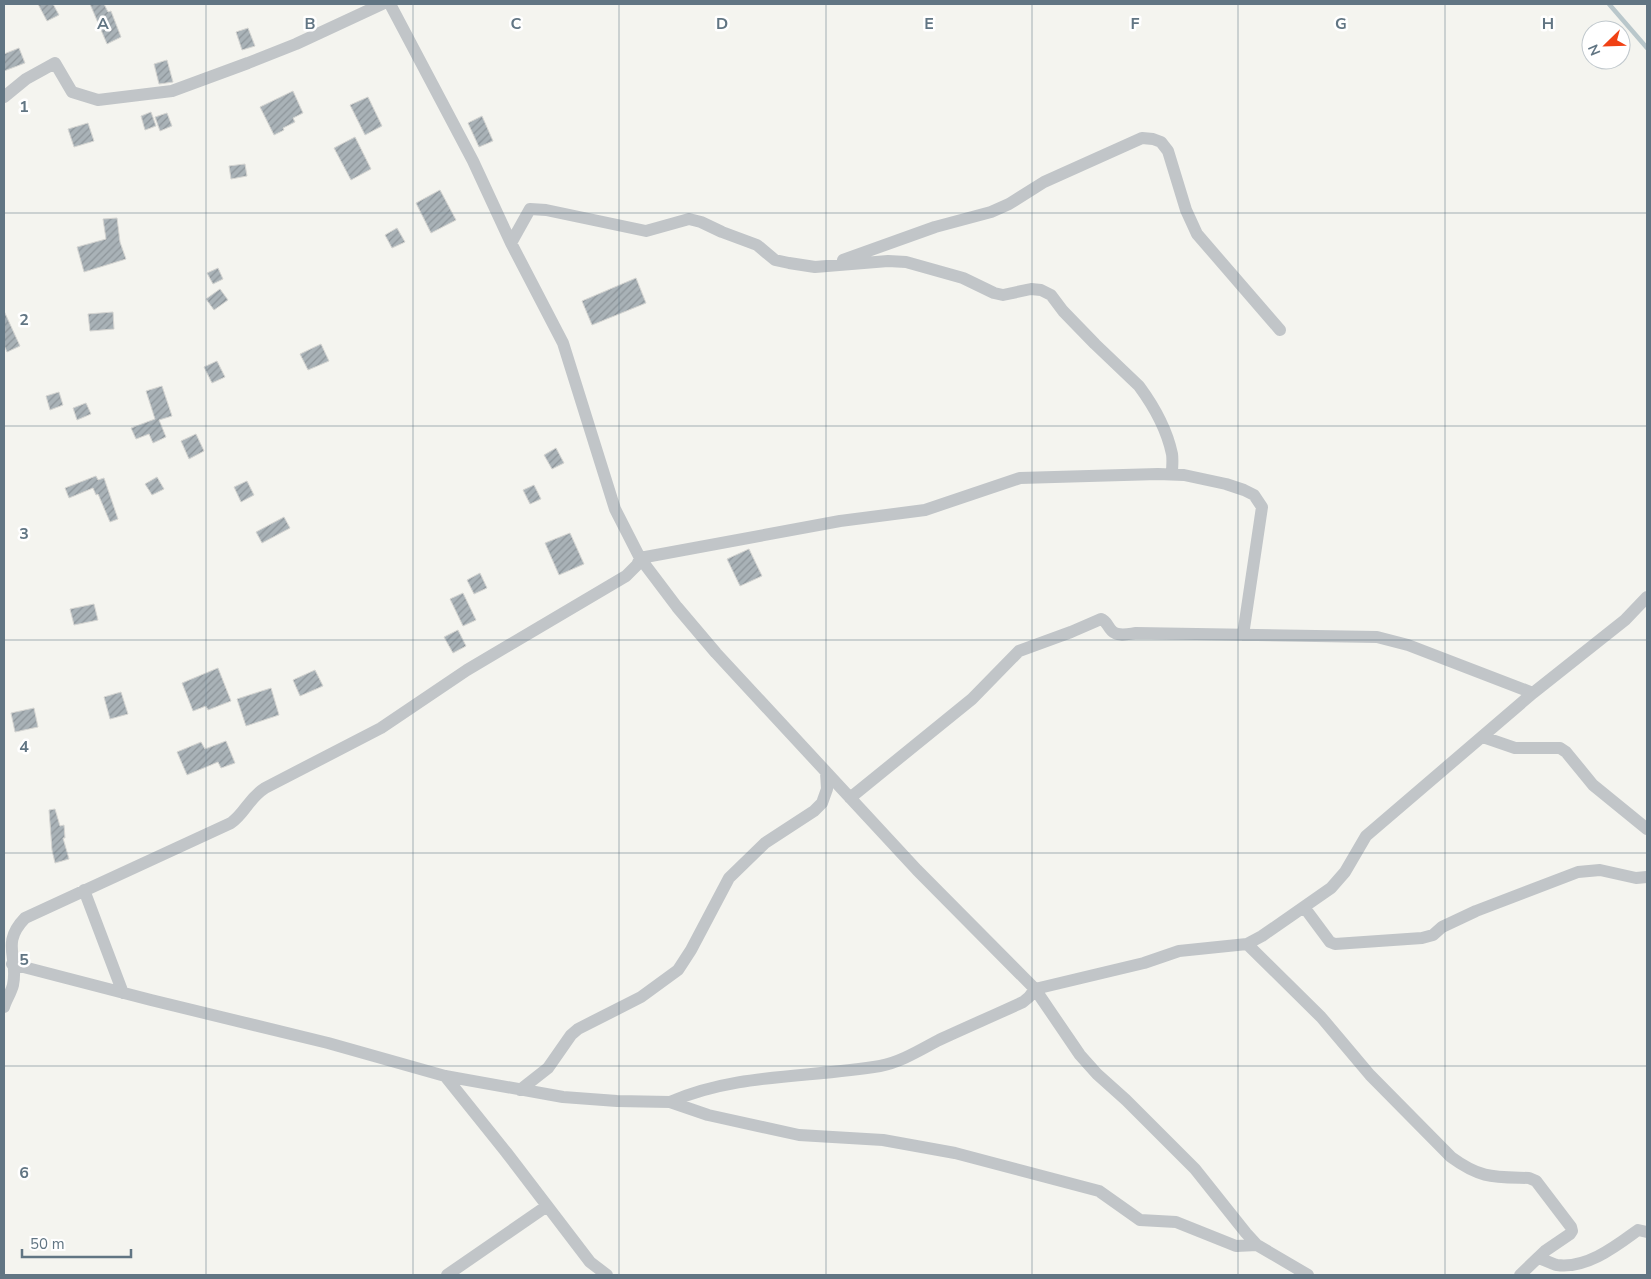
<svg xmlns="http://www.w3.org/2000/svg" width="1651" height="1279" viewBox="0 0 1651 1279" font-family="'Nunito Sans',sans-serif">
	<style>
		.lines { fill: none; stroke-linecap: round; stroke-linejoin: round }
		.stream { stroke: #b9c7cb; stroke-width: 4.5 }
		.building { fill: url(#building-hatch); stroke: #d5d5d2 }
		.street { stroke: #c1c5c8; stroke-width: 12 }
		.grid { fill: none; stroke: #617583; stroke-width: 1; stroke-opacity: 0.55 }
		.grid-label { font-size: 16px; text-anchor: middle; font-weight: bold; fill: #617583; stroke: #fff; stroke-width: 5; stroke-linejoin: round; paint-order: stroke }
	</style>
	<defs>
		<pattern id="building-hatch" width="6" height="6" patternUnits="userSpaceOnUse" patternTransform="scale(1.25)"><rect width="6" height="6" fill="#a9b2b7"/><path d="M-1 1l2-2M0 6l6-6M5 7l2-2" fill="none" stroke="#8d959a"/></pattern>
	</defs>
	<rect width="100%" height="100%" fill="#f4f4ef"/>
	<g class="lines">
		<path class="stream" d="M1609 4 1647 48"/>
	</g>
	<path class="building" d="M38 4H53L59 15 47 21Z
		M90 4H104L108 12 111 11 121 37 107 44Z
		M248 28 255 46 242 50 236 32Z
		M19 48 25 63 4 71V54Z
		M167 60 173 82 159 84 154 64Z
		M293 91 303 113 293 118 295 122 283 128 284 130 274 135 260 107Z
		M368 97 382 126 365 135 350 105Z
		M151 112 156 126 145 130 141 116Z
		M167 113 172 126 160 131 155 117Z
		M482 116 493 141 479 147 468 123Z
		M88 123 94 141 74 147 68 129Z
		M355 137 371 169 351 180 334 148Z
		M245 164 247 176 231 179 229 166Z
		M440 190 456 220 431 233 416 203Z
		M117 218 120 242 126 259 84 272 77 247 106 239 103 219Z
		M397 228 405 242 392 248 385 235Z
		M218 268 223 279 213 284 207 273Z
		M636 278 646 303 592 325 582 301Z
		M220 289 228 300 214 310 206 299Z
		M4 311 20 346 7 352 4 345Z
		M113 312 114 329 90 331 88 314Z
		M321 344 329 361 308 370 300 354Z
		M217 361 225 377 212 383 204 367Z
		M162 386 172 416 159 420 166 437 153 443 149 434 136 439 131 428 155 419 146 391Z
		M59 392 63 405 50 410 46 396Z
		M86 403 91 414 77 420 73 408Z
		M196 434 204 451 189 459 181 441Z
		M556 448 564 463 552 469 544 455Z
		M96 476 98 480 104 478 118 519 110 522 98 494 96 495 93 488 69 498 65 488Z
		M157 477 164 489 152 495 145 484Z
		M247 481 254 495 241 502 234 487Z
		M534 485 541 499 530 504 523 490Z
		M284 517 290 528 262 543 256 532Z
		M570 533 584 564 559 575 545 543Z
		M749 549 762 576 740 586 727 559Z
		M480 573 487 588 474 594 467 580Z
		M463 593 476 620 463 626 450 599Z
		M94 604 98 620 74 625 70 609Z
		M458 630 466 646 453 653 444 637Z
		M218 668 231 701 208 710 206 706 193 711 182 683Z
		M315 670 323 686 300 696 293 680Z
		M271 688 279 715 246 726 237 699Z
		M121 692 128 714 110 719 104 697Z
		M34 708 38 727 15 732 11 713Z
		M226 741 235 763 221 768 218 762 187 775 177 752 201 742 205 749Z
		M55 809 60 826 64 825 65 838H63L69 859 55 863 52 850 49 810Z"/>
	<g class="lines">
		<path class="street" d="M390 4 473 161 511 243 563 343 615 509 640 558 677 607 716 653 917 870 1035 989 1080 1055 1097 1074 1126 1100 1195 1169 1246 1233 1257 1245 1308 1275
			M4 97 26 79 55 63 72 92 98 100 172 91 248 63 296 44 382 4
			M511 243 530 209 546 210 646 231 689 219 701 222 722 232 757 245 775 260 789 263 815 267 888 261 906 262 963 278 994 293 1003 295 1031 289 1041 290 1051 295 1063 311 1095 344 1139 386C1153 405 1167 430 1172 454 1173 460 1172 467 1172 473
			M843 260 935 227 991 212 1009 204 1044 182 1142 138 1153 139 1161 142 1168 151 1186 210 1197 234 1280 330
			M1483 737 1515 748H1560L1566 752 1593 785 1647 829
			M850 798 972 699 1019 651 1071 632 1101 619C1107 621 1107 626 1112 631 1118 637 1128 634 1136 633L1377 637 1408 645 1533 693
			M84 890 123 993
			M1304 907 1330 942 1335 944 1422 938 1433 935 1442 927 1476 911 1578 872 1600 870 1636 878 1647 877
			M1247 944 1321 1017 1370 1075 1451 1157C1481 1179 1494 1177 1529 1178L1536 1181 1571 1227 1572 1231 1570 1234 1545 1251 1520 1275
			M12 964 151 1000 328 1043 445 1076 563 1097 617 1101 670 1102 708 1115 799 1135 883 1140 955 1153 1099 1191 1140 1220 1176 1222 1236 1246 1257 1245
			M4 1007C6 1000 11 993 13 985 19 957 0 944 25 918L231 823C246 812 248 799 265 788L381 728 467 670 626 576 637 565 640 558 840 521 925 510 1020 478 1158 474 1184 475 1226 484 1244 490 1254 495 1262 507 1243 635
			M445 1076 506 1152 590 1262 607 1275
			M520 1090 548 1068 571 1035 578 1029 641 997 678 970 691 950 729 878 765 843 814 811 822 803 827 789 826 772
			M670 1102C736 1073 809 1078 880 1066 901 1062 920 1050 939 1040 967 1027 995 1015 1023 1002L1029 997 1035 989 1144 963 1179 951 1247 944 1262 936 1331 888 1345 872 1366 836 1533 693 1625 620 1647 597
			M1539 1258C1545 1260 1552 1264 1557 1265 1587 1269 1616 1246 1638 1230L1647 1232
			M447 1275 547 1206"/>
	</g>
	<path class="grid" d="M206 4V1275M413 4V1275M619 4V1275M826 4V1275M1032 4V1275M1238 4V1275M1445 4V1275M4 213H1647M4 426H1647M4 640H1647M4 853H1647M4 1066H1647"/>
	<g class="grid-label">
		<text x="103" y="29">A</text>
		<text x="310" y="29">B</text>
		<text x="516" y="29">C</text>
		<text x="722" y="29">D</text>
		<text x="929" y="29">E</text>
		<text x="1135" y="29">F</text>
		<text x="1341" y="29">G</text>
		<text x="1548" y="29">H</text>
		<text x="24" y="112">1</text>
		<text x="24" y="325">2</text>
		<text x="24" y="539">3</text>
		<text x="24" y="752">4</text>
		<text x="24" y="965">5</text>
		<text x="24" y="1178">6</text>
	</g>
	<rect width="1651" height="1279" fill="none" stroke="#617583" stroke-width="10"/>
	<g transform="translate(1606 45) rotate(247)"><circle r="24" fill="#ffffff" stroke="#c0c8cd"/>
	<path d="M0-4L9 19L0 12L-9 19Z" fill="#f04114"/>
	<text y="-8" font-size="14" font-weight="bold" text-anchor="middle" fill="#617583">N</text>
	</g>
	<path d="M22 1249v8h109v-8" fill="none" stroke="#617583" stroke-width="2.5"/>
	<text x="30" y="1249" font-size="15" fill="#617583" stroke="#ffffff" stroke-width="4" paint-order="stroke">50 m</text>
</svg>
